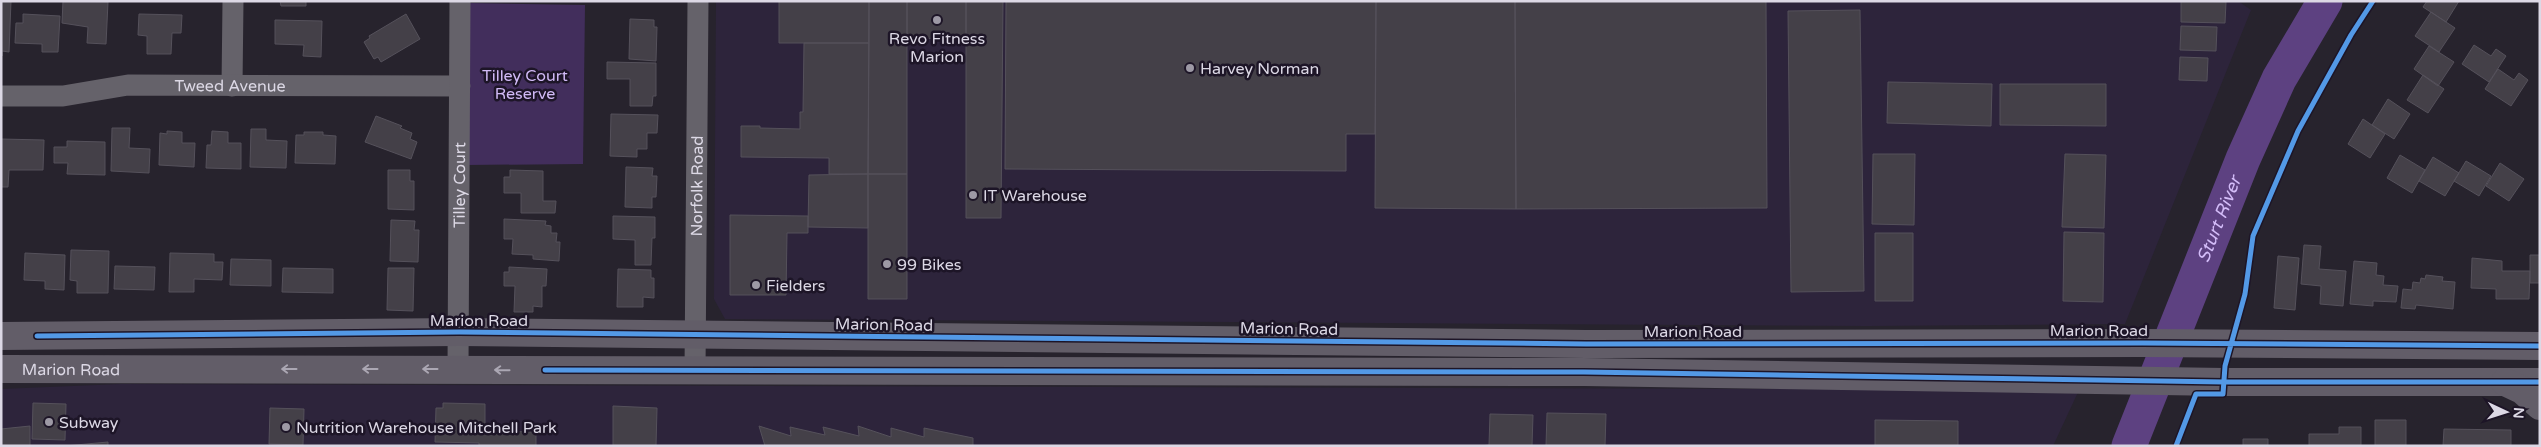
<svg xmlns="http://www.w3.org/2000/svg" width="2541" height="447" viewBox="0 0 2541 447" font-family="'Varela Round',sans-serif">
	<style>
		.built { fill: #2d243b }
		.green { fill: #422e5c }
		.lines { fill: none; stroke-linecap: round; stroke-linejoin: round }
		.river { stroke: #5d4181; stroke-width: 35 }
		.building { fill: #444048; stroke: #55515b }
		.street { stroke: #65626a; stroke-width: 21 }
		.primary { stroke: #625d68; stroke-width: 28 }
		.cycleway-casing { stroke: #1d1527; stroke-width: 8 }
		.cycleway { stroke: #5399e6; stroke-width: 5 }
		.oneway { stroke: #aba7b3 }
		.poi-dot { fill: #9d99a5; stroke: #1d1527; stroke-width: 2 }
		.labels { text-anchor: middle; stroke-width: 5; stroke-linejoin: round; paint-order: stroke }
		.poi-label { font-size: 16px; fill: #dcd8e5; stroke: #1d1527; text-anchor: start }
		.park-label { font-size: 16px; fill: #d1baf6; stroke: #1d1527 }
		.street-label { font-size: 16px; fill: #dcd8e5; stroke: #1d1527 }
		.water-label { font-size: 18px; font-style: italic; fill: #d3bcf8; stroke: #1d1527 }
	</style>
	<rect width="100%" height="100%" fill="#27232d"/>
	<path class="built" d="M716 1H2238L2251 10 2125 324 1867 326 725 319 714 299Z
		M121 384 2079 390 2053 446H1V389Z"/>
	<path class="green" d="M467 3 585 5 583 164 466 165Z"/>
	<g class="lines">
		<path class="river" id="s1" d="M2129 446 2243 159 2279 79 2325 1"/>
	</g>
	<path class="building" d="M1 1H11L9 52 2 51V56Z
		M63 1 108 2 106 44 87 43 88 27 62 23Z
		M280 1H306V6H281Z
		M779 1H869V43H779Z
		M869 1H907V174H868Z
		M907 1H966V39L907 38Z
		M966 1H1003L1001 218H966Z
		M1006 1H1376L1375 134H1346V171L1005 169Z
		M1376 1H1515L1516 209 1375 208Z
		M1515 1H1766L1767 208 1516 209Z
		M2181 1 2226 2 2225 23 2181 22Z
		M2427 1H2459L2446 22 2423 7Z
		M1860 10 1864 291 1791 292 1788 11Z
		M2431 12 2455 28 2439 52 2415 36Z
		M23 14 60 16 58 52H42V44L15 43 16 23H23Z
		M139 14 182 15 181 33H172L171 54H147V36L138 35Z
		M406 14 420 39 381 62 378 57 374 59 364 42 370 38 369 36Z
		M630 19 654 20V27H657L656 61 629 59Z
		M275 20 322 21 321 57 303 56 304 45 275 44Z
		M2181 26 2217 27 2216 51 2180 50Z
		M804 43H869L868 174H829V158L741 157V126H760V128L800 129V112H803Z
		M2474 45 2491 56 2496 49 2506 56 2489 82 2462 64Z
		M2429 46 2454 62 2438 86 2414 69Z
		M2180 57 2208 58 2207 81 2179 80Z
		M607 62 656 63V96H653L652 106H630V79H607Z
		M2498 69 2514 80 2519 73 2528 80 2511 106 2485 89Z
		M2423 75 2444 89 2428 113 2407 100Z
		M1888 82 1992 84 1991 126 1887 123Z
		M2000 84H2106V126L2000 125Z
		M2388 99 2410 114 2394 139 2372 125Z
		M611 114 658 115 657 133H647V149H637V157L610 156Z
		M376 116 402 126 400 128 412 133 410 139 417 142 411 159 365 142Z
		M2363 119 2385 134 2370 158 2348 144Z
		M112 128H130L129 148 150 149 149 173 111 171Z
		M251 129H266V140L287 141 286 168 250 167Z
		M167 131 182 132V143H195L194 167 159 165 160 133 167 134Z
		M212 131 228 132V143H241V169L206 168 207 145H211Z
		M304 132H323V135L336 136 335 164 295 163 296 135H304Z
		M1 139 44 140 43 170H9L8 187H1Z
		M67 141 105 142V175L67 174 68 163H54V147H67Z
		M1873 154H1915L1914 225 1872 224Z
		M2065 154 2106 155 2104 228 2062 227Z
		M2400 155 2425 170 2412 193 2387 178Z
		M2433 157 2459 173 2445 196 2419 181Z
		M2466 161 2491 176 2479 196 2454 181Z
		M2500 163 2524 179 2509 201 2486 186Z
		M626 167 653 168 652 176H657L656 197H652V208L625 207Z
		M388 170H410V181H414V210L388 209Z
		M510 170 543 171V201H556L555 213H521V193H504V177H510Z
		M868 174H907V299H868Z
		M868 174V228L808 227 809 175Z
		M730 215 808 216V233H787L786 295H730Z
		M613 216 655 217V238H652L651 265H635V240L613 239Z
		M504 219 546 221 545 225 551 226V233H557L556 242H560L559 261 533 259V255L512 254 513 239H504Z
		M391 220 415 221 414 230H419L418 262 390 261Z
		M2064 232 2104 233 2103 302 2063 301Z
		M1875 233H1913V301H1875Z
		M2304 245 2321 246 2319 269 2346 271 2343 306 2320 304 2321 286 2301 284Z
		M71 250 109 251 108 293H77V281L70 280Z
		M25 253 65 255 64 290 45 289V281L24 280Z
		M170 253 214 254V262H223L222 280 194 279V292H169Z
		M2530 255H2540V283H2530Z
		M2278 256 2299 258 2295 310 2274 308Z
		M2472 258 2502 261V271H2530L2529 299H2496V289L2471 288Z
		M231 259 271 260V286L230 285Z
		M2354 261 2377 263 2376 275 2384 276 2383 285 2398 286 2396 302 2373 301V306L2350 304Z
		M115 266 155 267 154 290 114 289Z
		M509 267 547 269 546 286H542V307L533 306V312H514L515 286H504V272H509Z
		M283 268 333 269V293L282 292Z
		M388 268H414L413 311 387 310Z
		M618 269 651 270V278H654V298L643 297V307H617Z
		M2426 275 2443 277 2442 281 2455 282 2453 309 2416 305 2415 309 2401 308 2403 289 2412 290 2413 282 2420 283 2421 278 2425 279Z
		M33 403 66 404 65 440 32 439Z
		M443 403 485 404V431L536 432V446H479V443L435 442 436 408H443Z
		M613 406 657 408 656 446H613Z
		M270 408 304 409 303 445 269 444Z
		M1547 413 1606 414 1605 446H1546Z
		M1490 414 1533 415 1532 446H1480L1489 445Z
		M1875 420 1958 421V446H1875Z
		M2375 420H2406V446H2375Z
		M30 426V446H1V429Z
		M759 426 791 436 790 427 825 435 823 427 859 436 858 426 891 437V428L924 437V428L973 438V446H765Z
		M2339 427H2361V446H2309V434H2339Z
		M2444 429 2511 430V446H2443Z
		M2243 439H2268V446H2243Z
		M108 442V446H65Z"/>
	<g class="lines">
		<g class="street">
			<path d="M232 86 233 1"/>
			<path id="s2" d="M1 96H63L128 85 460 86"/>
			<path id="s3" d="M458 369 460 1"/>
			<path id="s4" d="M695 371 698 1"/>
		</g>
		<g class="primary">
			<path d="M1 336 459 332 1586 344 2142 343 2540 346"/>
			<path id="s5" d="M1 369 1584 372 2224 382H2540"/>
			<path d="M2505 382 2522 390 2540 406"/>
		</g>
		<g class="cycleway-casing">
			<path id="cycleway" d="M37 336 459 332 1586 344 2142 343 2540 346
				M545 370 1584 372 2224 382H2540
				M2176 446 2196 394H2223L2225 366 2245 294 2253 236 2298 131 2351 35 2373 1"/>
		</g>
		<use href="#cycleway" class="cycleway"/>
	</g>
	<defs><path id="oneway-shaft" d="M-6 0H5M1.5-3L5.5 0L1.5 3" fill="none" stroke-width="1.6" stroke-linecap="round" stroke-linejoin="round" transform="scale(1.25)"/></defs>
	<g class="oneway">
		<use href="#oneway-shaft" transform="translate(289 369) rotate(-180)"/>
		<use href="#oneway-shaft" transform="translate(370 369) rotate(-180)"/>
		<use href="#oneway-shaft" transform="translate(430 369) rotate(180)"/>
		<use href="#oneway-shaft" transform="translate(502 370) rotate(-179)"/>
	</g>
	<g class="poi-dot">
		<circle cx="937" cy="20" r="5"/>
		<circle cx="1190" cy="68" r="5"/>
		<circle cx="973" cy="195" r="5"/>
		<circle cx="887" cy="264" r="5"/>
		<circle cx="756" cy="285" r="5"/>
		<circle cx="49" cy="422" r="5"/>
		<circle cx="286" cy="427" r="5"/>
	</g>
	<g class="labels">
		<g class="poi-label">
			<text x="937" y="44" text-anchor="middle">Revo Fitness<tspan x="937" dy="18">Marion</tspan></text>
			<text x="1200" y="74">Harvey Norman</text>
			<text x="983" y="201">IT Warehouse</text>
			<text x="897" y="270">99 Bikes</text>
			<text x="766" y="291">Fielders</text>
			<text x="59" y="428">Subway</text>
			<text x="296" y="433">Nutrition Warehouse Mitchell Park</text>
		</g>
		<g class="park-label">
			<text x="525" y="81">Tilley Court<tspan x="525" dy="18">Reserve</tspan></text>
		</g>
		<g class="street-label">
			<text dy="6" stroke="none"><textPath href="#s2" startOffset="230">Tweed Avenue</textPath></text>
			<text dy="6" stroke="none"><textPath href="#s3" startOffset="184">Tilley Court</textPath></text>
			<text dy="6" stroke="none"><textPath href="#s4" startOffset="185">Norfolk Road</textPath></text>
			<text x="479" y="326">Marion Road</text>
			<text transform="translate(884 324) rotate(1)" y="6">Marion Road</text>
			<text transform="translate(1289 328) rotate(1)" y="6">Marion Road</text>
			<text x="2099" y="336">Marion Road</text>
			<text x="1693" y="337">Marion Road</text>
			<text dy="6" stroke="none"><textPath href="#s5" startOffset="70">Marion Road</textPath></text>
		</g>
		<g class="water-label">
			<text dy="6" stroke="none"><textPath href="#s1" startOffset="244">Sturt River</textPath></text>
		</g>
	</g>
	<rect width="2541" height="447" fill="none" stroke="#dcd8e5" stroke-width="5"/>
	<g transform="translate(2506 412) rotate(94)" stroke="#1d1527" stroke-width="4" paint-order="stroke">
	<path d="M0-4L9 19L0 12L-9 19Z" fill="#dcd8e5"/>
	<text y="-8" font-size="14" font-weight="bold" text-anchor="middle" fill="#dcd8e5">N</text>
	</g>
</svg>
